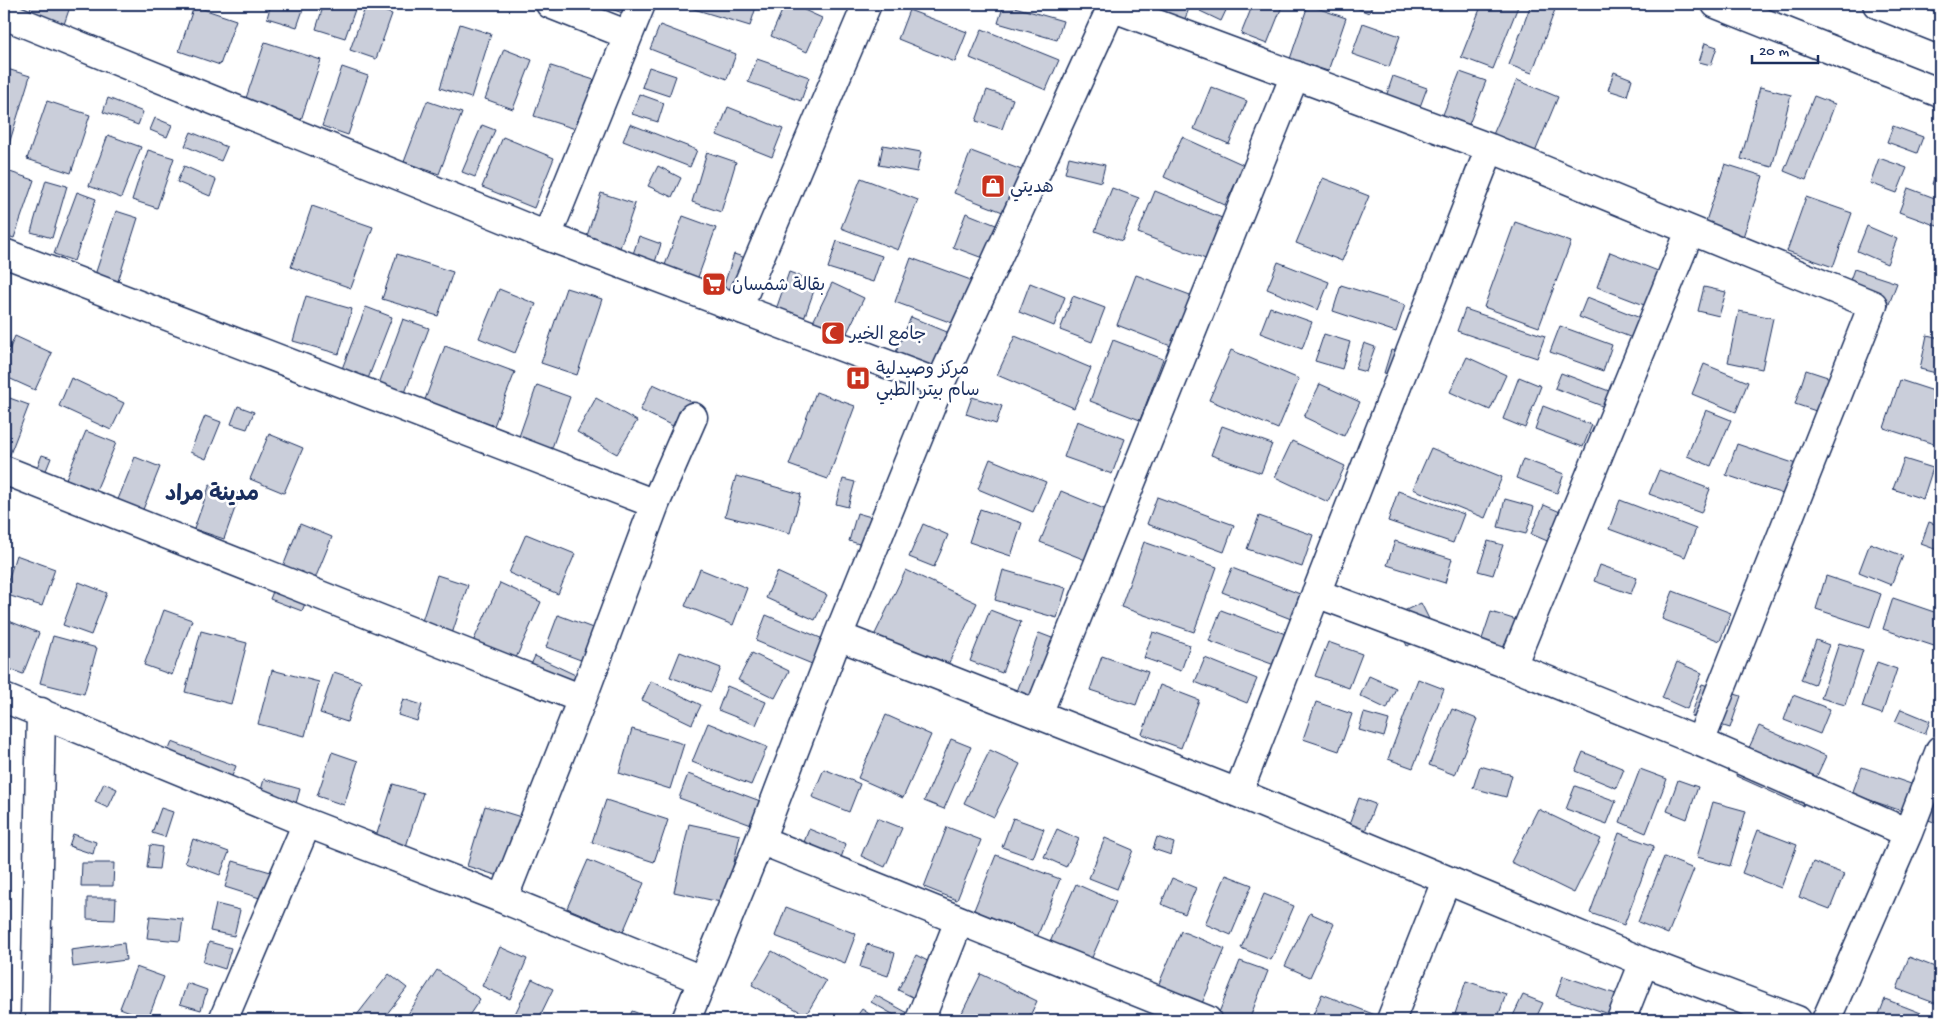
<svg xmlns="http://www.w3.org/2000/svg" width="1944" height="1024" viewBox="0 0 1944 1024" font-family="'Gochi Hand','Playpen Sans Arabic',sans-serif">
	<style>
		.building { fill: #caceda; stroke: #1b2f5e }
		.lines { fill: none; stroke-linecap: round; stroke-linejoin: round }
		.minor-casing { stroke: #1b2f5e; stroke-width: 31 }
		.minor { stroke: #fff; stroke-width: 28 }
		.labels { text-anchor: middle; stroke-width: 5; stroke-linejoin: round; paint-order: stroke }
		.poi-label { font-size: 18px; fill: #1b2f5e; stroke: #fff; text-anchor: start }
		.district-label { font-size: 22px; font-weight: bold; fill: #1b2f5e; stroke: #fff }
	</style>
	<rect width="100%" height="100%" fill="#fff"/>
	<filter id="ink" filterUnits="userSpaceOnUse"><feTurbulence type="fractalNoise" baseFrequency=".02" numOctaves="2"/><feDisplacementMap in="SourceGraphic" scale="10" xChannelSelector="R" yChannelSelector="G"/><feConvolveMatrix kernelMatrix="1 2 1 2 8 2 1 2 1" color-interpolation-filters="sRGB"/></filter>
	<g filter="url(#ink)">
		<path class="building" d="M32 4H71L61 33 26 21Z
			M271 4H305L297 27 267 18Z
			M324 4H357L345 38 316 29Z
			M597 4H639L634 17Z
			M684 4H757L750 26 684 6Z
			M785 4H791L822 18 807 52 771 36Z
			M1004 4 1063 21 1057 40 998 23Z
			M1151 4H1191L1174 45 1140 31Z
			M1203 4H1229L1221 21 1200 11Z
			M1253 4H1283L1267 44 1241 34Z
			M1346 4H1373L1369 13Z
			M1482 4H1519L1493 69 1461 57Z
			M1531 4H1557L1532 73 1509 65Z
			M1927 4H1940V27L1920 18Z
			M366 5 392 14 376 59 350 50Z
			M1308 5 1346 18 1328 71 1290 59Z
			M194 6 236 20 220 65 179 51Z
			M909 10 967 32 955 62 898 39Z
			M1363 23 1400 36 1389 67 1352 54Z
			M460 24 491 34 471 98 440 88Z
			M660 25 736 54 727 79 650 49Z
			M982 29 1059 60 1046 90 970 58Z
			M265 42 321 60 299 126 243 107Z
			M1705 43 1717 47 1711 65 1699 62Z
			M504 49 532 60 513 109 485 99Z
			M757 59 809 77 801 101 748 82Z
			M551 66 594 80 579 130 534 116Z
			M342 67 368 76 348 135 322 126Z
			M649 67 676 76 669 96 642 87Z
			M4 68 30 76 9 144 4 142Z
			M1460 72 1486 81 1464 137 1438 127Z
			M1614 72 1632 79 1627 96 1608 90Z
			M1393 76 1427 88 1412 128 1379 117Z
			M1517 80 1558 97 1533 157 1491 139Z
			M1211 87 1247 101 1229 144 1194 129Z
			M1760 87 1791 95 1772 167 1741 159Z
			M987 90 1013 99 1002 129 976 121Z
			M639 94 664 103 658 122 632 114Z
			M1814 96 1835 104 1806 180 1784 171Z
			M108 98 143 112 138 125 103 112Z
			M47 101 90 115 71 173 27 159Z
			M427 101 462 113 439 174 404 162Z
			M728 107 783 129 772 157 717 135Z
			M155 118 172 125 167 137 150 130Z
			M630 124 697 150 690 167 623 141Z
			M482 125 495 130 475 177 462 172Z
			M1893 126 1923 137 1917 153 1887 142Z
			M191 132 227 147 221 161 185 146Z
			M108 135 141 147 121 198 89 186Z
			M503 137 554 158 534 208 482 187Z
			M1182 137 1244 165 1225 205 1164 177Z
			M883 145 921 152 917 172 879 165Z
			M148 150 174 158 157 208 132 200Z
			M971 151 1035 175 1018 218 954 193Z
			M707 152 736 162 721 212 692 202Z
			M1069 157 1105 165 1101 182 1065 173Z
			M1879 158 1907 168 1897 193 1870 183Z
			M1940 162V187L1932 184Z
			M1725 164 1763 176 1741 243 1703 230Z
			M184 166 216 180 210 196 177 182Z
			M658 166 681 178 672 197 648 186Z
			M4 170 34 180 14 238 4 235Z
			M861 178 918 200 898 250 841 228Z
			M1323 178 1369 196 1342 261 1296 243Z
			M46 180 67 186 52 238 31 232Z
			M1112 188 1139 198 1122 241 1095 231Z
			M1908 188 1940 200V227L1899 212Z
			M1155 191 1232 222 1216 263 1138 233Z
			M77 192 96 199 74 261 54 254Z
			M601 193 635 204 614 265 581 254Z
			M1806 197 1852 213 1833 267 1787 251Z
			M312 206 373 227 351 288 291 267Z
			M116 211 138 218 113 297 90 290Z
			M966 213 1001 227 988 260 953 247Z
			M683 216 716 228 694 288 661 276Z
			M1515 222 1571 242 1539 327 1484 307Z
			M1867 226 1897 239 1887 264 1857 251Z
			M639 236 661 244 654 265 632 257Z
			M837 241 882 256 873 282 828 268Z
			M1610 252 1673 277 1660 311 1597 287Z
			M397 254 453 272 438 316 382 299Z
			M734 254 769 266 748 327 714 316Z
			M911 258 987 286 971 330 895 302Z
			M1278 262 1329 282 1318 310 1267 289Z
			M1854 269 1897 283 1886 312 1844 297Z
			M789 272 817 282 800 330 772 321Z
			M1136 275 1201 299 1181 350 1117 325Z
			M832 283 864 298 842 343 810 328Z
			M1030 283 1065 297 1054 326 1019 312Z
			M1341 285 1405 305 1396 332 1333 311Z
			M1704 287 1726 292 1719 316 1698 311Z
			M566 288 602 299 577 375 541 363Z
			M499 289 536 304 515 353 479 338Z
			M306 296 352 309 339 354 293 341Z
			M1073 296 1105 308 1092 342 1060 330Z
			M1587 297 1653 323 1645 343 1579 317Z
			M366 307 392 317 364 389 338 379Z
			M1270 307 1312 322 1302 349 1260 333Z
			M1465 309 1545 336 1537 358 1457 331Z
			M1739 311 1773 318 1762 369 1728 362Z
			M911 317 959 337 938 386 890 366Z
			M403 319 429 328 402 401 376 392Z
			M1560 326 1612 345 1603 371 1550 352Z
			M1324 334 1350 342 1342 369 1315 361Z
			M1927 335 1940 338V374L1920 369Z
			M15 336 52 353 35 390 4 376V362Z
			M1015 336 1091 368 1074 408 997 375Z
			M1113 340 1163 359 1140 420 1090 401Z
			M1364 343 1375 347 1366 372 1355 369Z
			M445 346 515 372 492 431 423 405Z
			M1231 350 1299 379 1278 429 1209 400Z
			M1391 350 1409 355 1402 378 1384 373Z
			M1467 357 1506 375 1490 410 1450 392Z
			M1704 364 1748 382 1736 412 1692 394Z
			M1806 370 1843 382 1831 416 1795 404Z
			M1561 373 1617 394 1610 409 1555 388Z
			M1519 377 1541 386 1525 428 1503 419Z
			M71 378 124 403 111 430 59 406Z
			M1900 380 1940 393V446L1884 428Z
			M653 384 690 401 677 428 640 410Z
			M1320 384 1360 402 1344 436 1304 417Z
			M537 385 570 397 548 459 515 448Z
			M816 392 855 406 828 479 789 465Z
			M4 396 29 405 5 467H4Z
			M972 397 1002 406 996 424 966 414Z
			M596 398 637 421 617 454 577 432Z
			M238 406 254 412 247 429 231 424Z
			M1543 406 1592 425 1583 447 1535 429Z
			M1706 410 1731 420 1711 466 1687 456Z
			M205 416 221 422 206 459 190 452Z
			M1077 421 1125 439 1112 474 1064 457Z
			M1222 426 1272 444 1261 473 1211 455Z
			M86 431 116 443 95 493 65 481Z
			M269 434 303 448 284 493 250 479Z
			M1292 441 1345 466 1328 502 1275 477Z
			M1737 444 1802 466 1792 497 1726 475Z
			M1431 448 1502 477 1485 518 1413 489Z
			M42 455 51 458 45 473 36 470Z
			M135 457 160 467 142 512 117 502Z
			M990 459 1046 482 1033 512 978 489Z
			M1523 459 1564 474 1557 493 1516 478Z
			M1904 459 1933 468 1923 499 1893 489Z
			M1659 470 1710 489 1701 513 1649 494Z
			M736 476 801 494 790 533 725 516Z
			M843 479 855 482 848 507 836 504Z
			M210 484 240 494 224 539 194 529Z
			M1061 491 1109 511 1088 561 1040 542Z
			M1398 491 1464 514 1453 543 1388 521Z
			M1157 497 1234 525 1224 552 1147 524Z
			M1505 499 1534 507 1526 534 1498 527Z
			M1620 500 1696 529 1685 557 1609 529Z
			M1544 505 1565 514 1552 543 1531 534Z
			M980 509 1022 523 1011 556 969 542Z
			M857 513 885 521 876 549 849 541Z
			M1259 516 1313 535 1302 567 1247 549Z
			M1929 522 1940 526V551L1921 544Z
			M300 524 332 537 302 611 270 599Z
			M923 524 948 535 934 567 909 557Z
			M526 534 575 554 558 594 509 573Z
			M1395 541 1452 559 1445 583 1387 565Z
			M1488 541 1503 545 1493 575 1478 571Z
			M1144 542 1217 567 1194 632 1121 607Z
			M1870 543 1903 556 1891 585 1859 572Z
			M16 555 55 569 42 606 4 594Z
			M1600 565 1637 578 1631 594 1594 581Z
			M1232 568 1300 594 1291 619 1222 592Z
			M700 569 747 588 733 625 685 606Z
			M906 570 977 603 946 669 874 636Z
			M1003 570 1066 588 1057 618 995 600Z
			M777 572 827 595 815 620 766 598Z
			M437 575 468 585 451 637 420 627Z
			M1826 576 1881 594 1870 627 1816 609Z
			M79 582 107 593 91 635 63 625Z
			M500 583 541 602 508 676 466 657Z
			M1673 591 1731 613 1720 641 1662 619Z
			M1893 598 1940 614V648L1883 629Z
			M1421 603 1436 633 1407 646 1393 616Z
			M164 610 192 620 172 675 144 665Z
			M990 610 1021 622 1002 673 970 661Z
			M1221 610 1299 639 1288 670 1209 641Z
			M1491 612 1523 622 1510 662 1478 651Z
			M558 615 606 633 594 665 546 647Z
			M766 615 823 639 812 664 756 641Z
			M4 619 39 633 23 674 4 667Z
			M201 631 247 643 231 704 185 692Z
			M1153 632 1190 645 1181 671 1144 658Z
			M1039 633 1065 643 1043 704 1016 694Z
			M53 636 97 648 84 694 40 683Z
			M1816 640 1829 645 1814 685 1801 680Z
			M1328 642 1362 654 1349 688 1315 676Z
			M1839 643 1863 650 1845 705 1821 698Z
			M680 652 721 668 711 692 670 677Z
			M752 653 789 671 775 698 738 680Z
			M535 656 586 680 573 706 523 682Z
			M1102 656 1148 672 1136 705 1090 690Z
			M1205 658 1257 679 1247 703 1195 682Z
			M1677 662 1702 673 1687 709 1662 698Z
			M1877 662 1897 669 1882 714 1862 707Z
			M272 670 319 682 305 736 258 724Z
			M334 672 361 681 347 722 320 713Z
			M1369 676 1396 688 1387 709 1360 696Z
			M1418 679 1444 689 1413 768 1388 759Z
			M651 681 701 705 692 724 642 700Z
			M1702 684 1741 696 1730 728 1691 716Z
			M1160 685 1199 700 1181 748 1142 734Z
			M727 686 766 702 756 725 718 710Z
			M1793 695 1830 709 1820 734 1784 720Z
			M403 699 422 705 417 721 398 715Z
			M1316 702 1352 714 1339 751 1303 739Z
			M1452 709 1477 719 1455 775 1429 765Z
			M1901 709 1930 721 1925 734 1895 722Z
			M1364 713 1389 720 1384 737 1359 730Z
			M886 715 931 735 903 798 858 778Z
			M708 723 767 747 751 785 692 762Z
			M1759 726 1826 756 1803 806 1736 776Z
			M632 729 684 744 670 789 619 773Z
			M951 739 971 747 944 809 924 801Z
			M172 742 236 766 226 791 162 767Z
			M990 750 1020 764 994 817 964 803Z
			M332 752 358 761 344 805 317 796Z
			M1583 752 1624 769 1616 788 1575 771Z
			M1480 766 1512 775 1506 797 1473 788Z
			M1862 767 1940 794V824L1852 794Z
			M824 769 860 784 849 812 812 797Z
			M1640 769 1667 779 1646 833 1620 822Z
			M688 774 771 805 762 829 679 798Z
			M264 779 300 789 295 807 259 798Z
			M1678 780 1698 787 1687 819 1667 811Z
			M104 783 117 789 108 808 95 802Z
			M393 784 423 793 402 859 372 849Z
			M1575 786 1616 801 1607 824 1566 809Z
			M1359 798 1375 804 1362 839 1346 833Z
			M606 800 668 820 654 862 592 842Z
			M1713 802 1746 811 1730 866 1697 857Z
			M485 806 521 817 502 877 467 866Z
			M161 808 173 812 165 837 152 833Z
			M1538 809 1601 839 1574 893 1511 862Z
			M877 818 902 828 885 867 861 856Z
			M1013 818 1044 829 1033 858 1002 847Z
			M689 824 740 835 725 903 674 892Z
			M947 827 981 840 957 900 924 887Z
			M809 829 846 844 834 877 796 863Z
			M1057 829 1079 839 1066 867 1044 857Z
			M1758 830 1797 845 1781 888 1742 873Z
			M1619 833 1654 846 1624 925 1590 913Z
			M73 834 96 842 93 854 69 846Z
			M1157 837 1174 843 1171 855 1153 849Z
			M1105 838 1133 850 1117 889 1089 878Z
			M193 839 229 852 220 875 185 862Z
			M150 845 162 847 159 869 147 868Z
			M996 855 1060 879 1028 960 964 935Z
			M1664 857 1694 869 1668 934 1638 922Z
			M588 860 644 883 623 932 567 908Z
			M233 861 274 873 266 900 225 887Z
			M1813 862 1844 874 1830 909 1799 897Z
			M82 863H114L113 886H81Z
			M1226 875 1252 885 1231 935 1205 924Z
			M1172 878 1196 888 1185 914 1161 904Z
			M1076 884 1116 902 1084 976 1043 958Z
			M1264 894 1294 906 1271 960 1241 948Z
			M87 898H116L115 920 87 919Z
			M216 904 240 910 234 936 210 931Z
			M786 907 856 934 845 963 775 936Z
			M1310 913 1334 924 1310 977 1285 966Z
			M150 916 183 919 180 941 147 938Z
			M1181 931 1225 949 1195 1020 1150 1005Z
			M209 942 231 948 225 969 203 962Z
			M124 943 126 960 73 967 71 950Z
			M867 944 895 953 888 976 860 967Z
			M500 947 527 959 510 999 482 986Z
			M772 951 826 981 806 1015 752 985Z
			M916 955 943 969 925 1003 898 990Z
			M1909 957 1940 969V1005L1897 989Z
			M1240 961 1268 971 1249 1020H1231L1218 1015Z
			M136 967 164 977 148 1019 120 1008Z
			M437 970 480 999 466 1020H404Z
			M389 974 407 988 382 1020H353Z
			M981 974 1037 1001 1028 1020 959 1019Z
			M1563 976 1622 996 1615 1016 1556 996Z
			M532 979 553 989 538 1020H522L514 1016Z
			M1466 981 1506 994 1497 1020H1453Z
			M187 983 207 990 201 1010 180 1004Z
			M1322 994 1388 1020H1311Z
			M875 995 917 1018 916 1020H903L871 1002Z
			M1523 995 1543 1003 1535 1020H1511Z
			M1885 999 1921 1013 1918 1020H1877Z
			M862 1009 878 1020H854Z
			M632 1011 656 1020H628Z"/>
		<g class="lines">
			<g class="minor-casing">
				<path id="minor" d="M550 4 628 35
					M1716 4 1940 93
					M1877 4 1940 29
					M1111 7 1490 148 1873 305 1700 742
					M4 15 547 236 940 384
					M547 236 641 4
					M4 253 655 504
					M738 308 867 4
					M4 470 582 699
					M1316 593 1512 666 1700 742 1908 833
					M838 636 1238 793 1644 962 1797 1020
					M1512 666 1690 231
					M4 698 307 823 503 899 702 980
					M1038 714 1295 75
					M1238 793 1490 148
					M760 840 1207 1020
					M503 899 582 699 655 504 693 417
					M35 1020 41 712
					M223 1020 307 823
					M686 1020 760 840 838 636 940 384 1113 4
					M920 1020 959 921
					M1391 1020 1446 881
					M1621 1020 1644 962
					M1826 1020 1908 833 1940 750"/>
			</g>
			<use href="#minor" class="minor"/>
		</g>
	</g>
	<defs>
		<g id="shop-square" transform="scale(1.25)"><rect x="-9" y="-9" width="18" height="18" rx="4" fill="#c8321e" stroke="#fff"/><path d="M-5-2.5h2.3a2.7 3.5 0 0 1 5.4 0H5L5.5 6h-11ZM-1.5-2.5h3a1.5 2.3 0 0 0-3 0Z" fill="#fff"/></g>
		<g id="supermarket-square" transform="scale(1.25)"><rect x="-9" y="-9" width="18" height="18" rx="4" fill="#c8321e" stroke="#fff"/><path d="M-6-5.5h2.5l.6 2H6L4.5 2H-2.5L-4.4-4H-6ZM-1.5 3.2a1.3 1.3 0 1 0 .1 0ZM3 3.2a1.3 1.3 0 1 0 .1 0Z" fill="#fff"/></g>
		<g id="mosque-square" transform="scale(1.25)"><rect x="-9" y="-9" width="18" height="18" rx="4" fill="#c8321e" stroke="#fff"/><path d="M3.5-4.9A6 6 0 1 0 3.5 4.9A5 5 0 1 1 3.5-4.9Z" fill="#fff"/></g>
		<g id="hospital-square" transform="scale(1.25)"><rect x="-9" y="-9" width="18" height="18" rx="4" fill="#c8321e" stroke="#fff"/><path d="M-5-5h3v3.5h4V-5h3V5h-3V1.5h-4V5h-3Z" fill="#fff"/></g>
	</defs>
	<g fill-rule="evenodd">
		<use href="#shop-square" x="993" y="186"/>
		<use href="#supermarket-square" x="714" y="284"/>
		<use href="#mosque-square" x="833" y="333"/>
		<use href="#hospital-square" x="858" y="378"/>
	</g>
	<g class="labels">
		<g class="poi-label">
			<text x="1010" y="192">هديتي</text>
			<text x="732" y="290">بقالة شمسان</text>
			<text x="850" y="339">جامع الخير</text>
			<text x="876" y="374">مركز وصيدلية<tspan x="876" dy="21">سام بيتر الطبي</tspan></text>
		</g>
		<g class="district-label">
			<text x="212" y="500">مدينة مراد</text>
		</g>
	</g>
	<rect width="1944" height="1024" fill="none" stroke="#fff" stroke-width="20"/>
	<rect x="10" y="10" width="1924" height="1004" fill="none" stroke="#1b2f5e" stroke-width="2" filter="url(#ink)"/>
	<path d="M1752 55v8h66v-8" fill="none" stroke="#1b2f5e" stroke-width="2.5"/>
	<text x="1759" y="55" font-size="15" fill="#1b2f5e" stroke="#ffffff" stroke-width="4" paint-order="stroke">20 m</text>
</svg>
